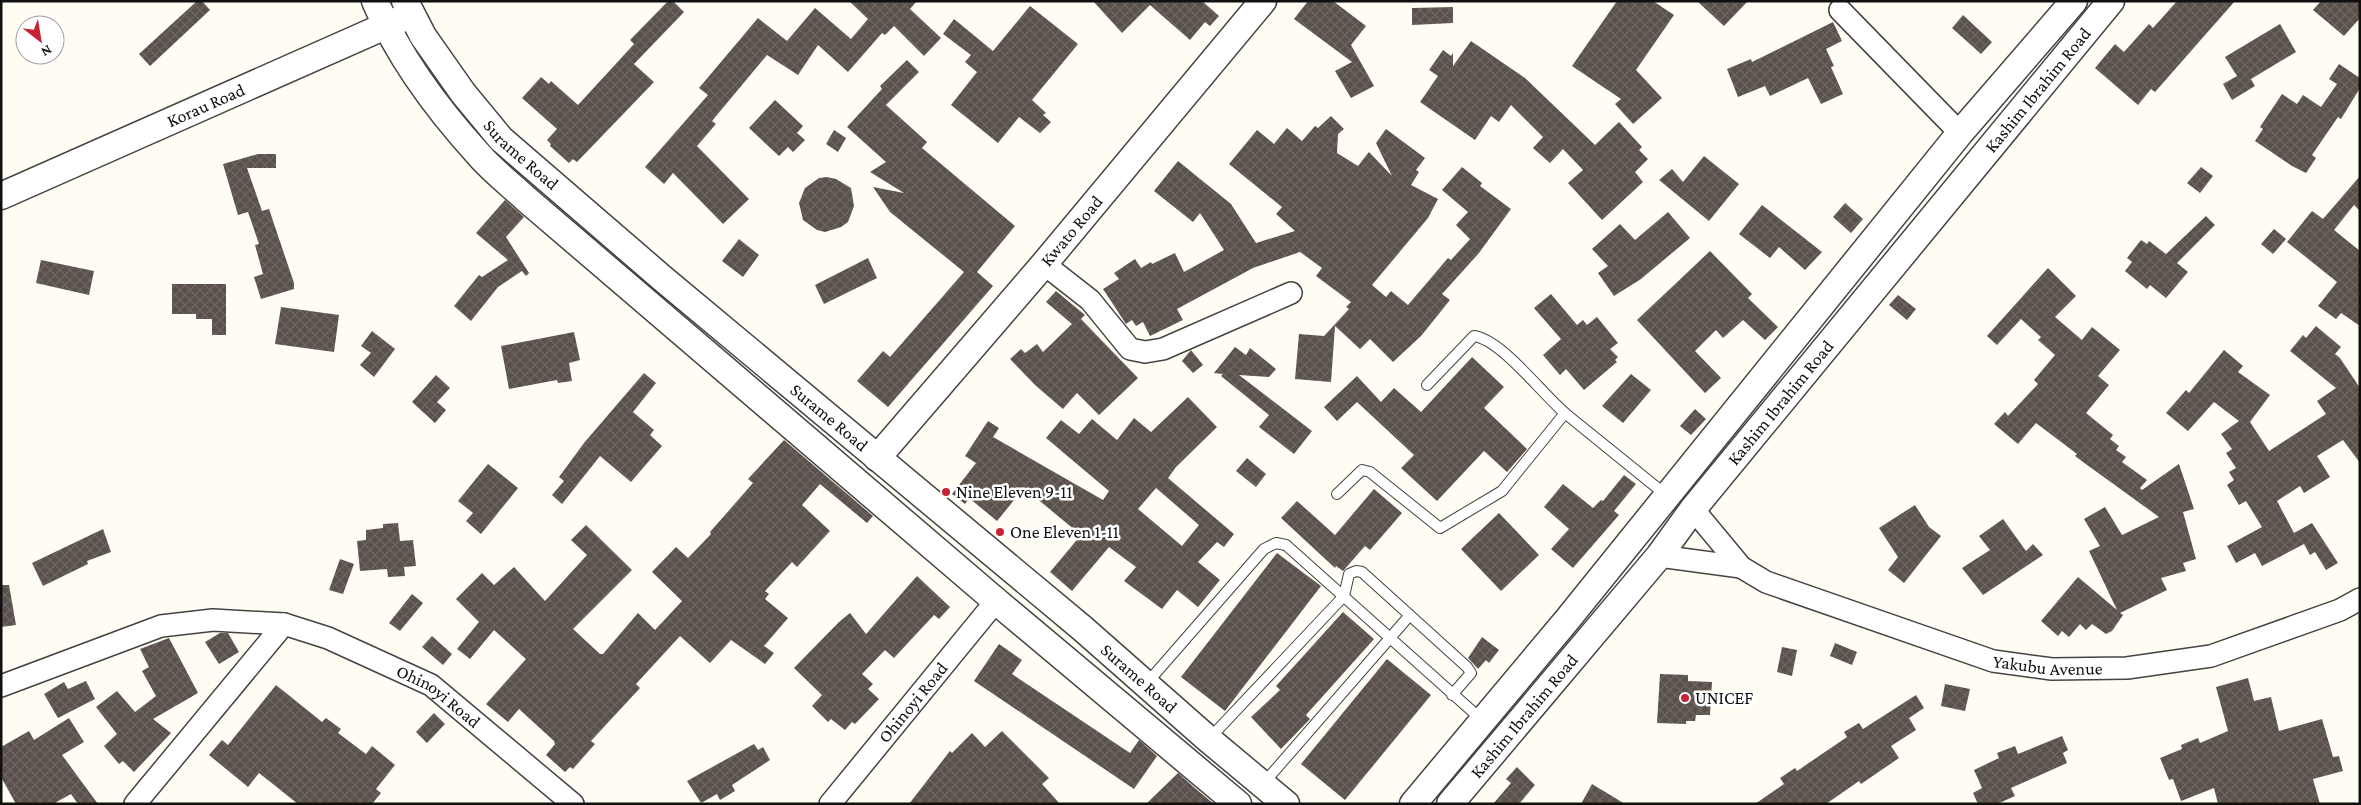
<svg xmlns="http://www.w3.org/2000/svg" width="2361" height="805" viewBox="0 0 2361 805" font-family="'Crimson Pro',serif">
	<style>
		.building { fill: url(#building-cross-hatch); fill-rule: evenodd }
		.lines { fill: none; stroke-linecap: round; stroke-linejoin: round }
		.service-casing { stroke: #434343; stroke-width: 12 }
		.minor-casing { stroke: #434343; stroke-width: 24 }
		.tertiary-casing { stroke: #434343; stroke-width: 29 }
		.service { stroke: #fff; stroke-width: 10 }
		.minor { stroke: #fff; stroke-width: 21 }
		.tertiary { stroke: #fff; stroke-width: 26 }
		.poi-dot { fill: #c52436; stroke: #fff; stroke-width: 2 }
		.labels { text-anchor: middle; stroke-width: 5; stroke-linejoin: round; paint-order: stroke }
		.street-label { font-size: 18px; fill: #101010; stroke: #fff }
		.poi-label { font-size: 18px; fill: #101010; stroke: #fff; text-anchor: start }
	</style>
	<defs>
		<pattern id="building-cross-hatch" width="8" height="8" patternUnits="userSpaceOnUse" patternTransform="scale(1.25)"><rect width="8" height="8" fill="#5a514c"/><path d="M0 0l8 8M0 8l8-8" fill="none" stroke="#6d6561"/></pattern>
	</defs>
	<rect width="100%" height="100%" fill="#fffcf4"/>
	<path class="building" d="M197 1H202L210 10 150 66 139 54Z
		M668 1H673L684 12 634 64 654 82 577 162 573 159 569 163 550 146 551 144 547 140 557 129 522 98 541 77 549 84 551 81 578 105 634 44 630 40Z
		M849 1H917L910 9 941 38 924 56 894 26 885 35 882 33 848 72 818 45 798 75 767 55 712 121 716 124 697 146 749 199 723 224 673 173 664 184 645 167 708 95 699 88 758 18 787 41 815 8 851 39 868 19Z
		M1093 1H1202L1219 16 1210 26 1205 22 1190 40 1150 5 1122 33Z
		M1308 1H1333L1366 26 1351 45 1374 86 1351 98 1335 71 1352 62 1294 19Z
		M1617 1H1653L1674 15 1636 70 1662 98 1633 124 1615 104 1621 99 1572 66Z
		M1697 1H1748L1724 26Z
		M2177 1H2235L2155 92 2151 89 2138 105 2095 68 2115 44 2124 52 2149 24 2153 28Z
		M2321 1H2360V18L2344 36 2313 10Z
		M1030 6 1078 44 1032 100 1046 113 1043 115 1051 122 1040 133 1019 117 998 143 951 105 977 72 965 62 971 55 943 34 954 19 993 51Z
		M1453 7V23L1412 25V8Z
		M1963 15 1992 42 1981 54 1952 28Z
		M1833 22 1842 41 1826 49 1834 66 1831 67 1843 94 1821 104 1808 78 1770 96 1765 86 1738 97 1727 69 1751 59 1752 62Z
		M2280 24 2296 52 2251 79 2255 86 2232 100 2223 84 2237 76 2225 57Z
		M1471 41 1525 78 1595 145 1619 122 1642 147 1639 150 1648 159 1635 172 1643 182 1602 220 1568 183 1583 170 1563 149 1550 163 1533 148 1543 137 1511 105 1499 122 1491 116 1475 140 1420 102 1438 76 1429 70 1443 50 1451 56 1453 53V66Z
		M907 60 919 72 886 105 927 142 922 148 1015 226 977 272 993 286 888 407 857 381 883 351 890 357 964 272 890 212 873 187 904 193 870 172 886 162 847 127 882 89 880 86Z
		M2339 64 2360 78V88L2341 119 2338 117 2312 155 2316 158 2306 173 2292 166 2255 141 2263 129 2260 127 2282 94 2297 104 2303 95 2321 107 2337 84 2329 79Z
		M775 100 803 126 797 133 805 140 793 152 788 147 779 156 749 128Z
		M1331 116 1344 129 1338 134 1337 153 1358 166 1369 152 1392 176 1376 143 1386 129 1425 158 1416 170 1419 172 1411 185 1438 199 1428 218 1372 285 1386 297 1391 291 1408 305 1448 258 1451 260 1470 239 1456 225 1468 212 1442 190 1462 167 1482 183 1480 186 1511 209 1479 253 1442 294 1450 300 1421 336 1393 362 1370 339 1360 349 1335 326 1331 382 1295 379 1299 334 1324 336 1349 309 1346 307 1351 302 1316 276 1322 268 1300 252 1253 268 1177 309 1183 320 1150 336 1143 322 1136 326 1132 320 1126 324 1103 289 1119 279 1114 273 1135 259 1141 268 1151 262 1152 264 1175 253 1184 272 1224 250 1200 213 1193 222 1154 191 1178 161 1231 204 1256 243 1295 231 1276 214 1282 207 1229 164 1257 130 1274 144 1287 128 1302 141 1315 126 1318 128Z
		M834 130 846 138 838 152 826 144Z
		M258 154H276V168H247L262 211 269 209 294 283V289L261 299 254 277 263 274 255 245 259 244 248 212 238 215 223 164Z
		M1704 156 1739 184 1709 221 1659 180 1672 169 1683 182Z
		M2201 167 2213 176 2200 193 2187 183Z
		M2360 176V211L2354 205 2334 230 2360 251V326L2341 313 2336 319 2318 306 2337 282 2287 242 2312 211 2323 219Z
		M827 177 836 179 851 188 854 206 848 222 841 227 825 232 817 230 803 220 799 203 805 188 819 178Z
		M505 200 524 217 506 237 529 273 526 276 522 271 498 287 471 321 454 306 479 275 482 277 508 260 476 233Z
		M1845 203 1863 219 1851 233 1833 217Z
		M1762 205 1822 252 1805 270 1779 247 1770 258 1739 234Z
		M1668 212 1690 238 1641 279 1614 296 1598 273 1608 266 1592 249 1620 224 1635 240Z
		M2206 216 2215 225 2177 263 2188 272 2166 298 2150 285 2147 289 2125 271 2132 262 2127 258 2141 240 2147 244 2149 241 2166 254Z
		M2274 229 2286 239 2273 254 2261 244Z
		M739 239 759 255 743 277 722 261Z
		M1710 251 1752 294 1748 298 1778 327 1765 340 1743 320 1723 338 1716 330 1695 351 1721 378 1705 393 1637 320Z
		M868 258 877 278 824 304 815 285Z
		M41 260 94 271 89 295 36 283Z
		M2048 268 2076 296 2055 317 2082 340 2092 327 2120 350 2098 376 2109 385 2086 413 2113 435 2110 439 2119 446 2116 450 2126 457 2122 462 2147 480 2140 488 2142 490 2179 464 2194 509 2183 512 2196 559 2183 563 2186 571 2161 578 2167 590 2120 613 2123 615 2112 631 2106 634 2092 624 2086 630 2080 624 2069 637 2062 631 2058 636 2041 621 2078 577 2117 610 2089 551 2100 546 2084 519 2105 507 2122 535 2159 517 2083 462 2075 456 2077 454 2036 423 2018 444 1994 424 2005 412 2008 416 2038 384 2034 380 2055 355 2038 340 2041 337 2021 319 1997 345 1987 336Z
		M172 284H226V335H212V319H196V314H172Z
		M1056 291 1085 315 1081 319 1138 378 1099 415 1077 393 1063 409 1035 385 1010 359 1021 349 1025 353 1037 344 1043 352 1072 324 1046 302Z
		M1551 294 1577 325 1583 320 1587 325 1597 317 1618 343 1610 349 1618 357 1615 360 1617 362 1584 390 1566 369 1560 375 1543 355 1561 339 1534 308Z
		M1898 295 1916 309 1907 320 1889 305Z
		M281 307 339 315 334 352 275 344Z
		M2316 326 2341 347 2335 354 2340 358 2360 388V463L2343 440 2317 456 2330 477 2304 493 2300 486 2277 501 2294 533 2312 523 2338 563 2326 570 2315 552 2310 555 2304 544 2262 566 2255 553 2236 563 2227 546 2262 527 2246 501 2239 505 2227 485 2234 480 2229 472 2236 468 2226 453 2232 449 2221 434 2239 421 2214 402 2188 431 2166 413 2186 390 2189 393 2224 350 2243 366 2238 372 2270 395 2250 422 2269 451 2326 414 2317 401 2336 388 2290 351 2303 335 2306 338Z
		M372 331 395 349 374 377 360 365 371 353 361 346Z
		M574 332 580 360 569 363 572 381 558 383 557 380 509 389 501 346Z
		M1235 347 1246 355 1250 348 1276 369 1269 377 1239 375 1312 431 1294 454 1259 427 1269 415 1221 376 1223 374 1214 373Z
		M1191 350 1203 365 1193 373 1182 361Z
		M1472 357 1504 387 1484 408 1527 449 1507 472 1484 451 1437 501 1401 468 1414 455 1357 402 1337 421 1324 407 1357 376 1381 402 1394 388 1421 412Z
		M644 373 656 383 633 412 654 430 650 435 662 446 631 482 600 456 562 504 552 495 564 481 559 477 584 443Z
		M1631 374 1651 390 1623 423 1602 406Z
		M436 375 450 388 437 402 446 410 435 423 412 402Z
		M1188 397 1217 427 1176 467 1168 478 1234 534 1224 547 1217 542 1198 562 1220 580 1198 607 1177 590 1162 609 1124 581 1136 567 1109 547 1072 591 1050 572 1081 535 1024 488 997 521 969 498 965 504 952 494 976 463 965 456 988 421 999 428 993 437 1103 500 1109 491 1046 438 1061 420 1079 434 1092 419 1117 440 1134 418 1151 432ZM1156 488 1199 525 1182 546 1138 509Z
		M1695 409 1706 419 1691 435 1680 426Z
		M784 440 873 516 867 523 820 484 802 505 830 531 797 567 792 562 765 591 769 594 765 599 788 618 764 646 774 653 765 664 731 640 710 663 680 636 636 684 640 688 591 741 595 744 573 769 570 767 565 772 546 755 555 744 554 741 519 709 508 722 486 704 526 659 494 630 470 659 457 649 479 622 456 599 482 573 494 585 514 567 545 601 587 555 571 540 586 525 632 570 573 629 600 654H603L638 613 655 630 682 601 652 572 676 547 688 558 711 534 710 532 753 483 748 479Z
		M1247 458 1266 474 1256 487 1236 471Z
		M488 464 518 488 481 534 466 521 473 513 458 501Z
		M1624 475 1636 484 1614 511 1619 515 1573 568 1551 549 1569 529 1544 507 1563 484 1593 508 1601 500 1603 501Z
		M1374 489 1402 513 1370 550 1365 546 1343 571 1336 566 1335 568 1281 518 1297 501 1335 535Z
		M1915 505 1929 527 1941 536 1904 583 1888 570 1898 557 1879 528Z
		M1499 513 1539 555 1501 591 1461 549Z
		M2003 519 2026 551 2033 544 2043 555 1983 595 1962 568 1990 550 1979 536Z
		M398 523 400 541 413 540 416 566 404 567 405 576 388 577 387 569 360 571 357 541 366 540V530L383 528V524Z
		M103 529 111 552 87 561 88 564 43 586 32 563Z
		M1277 553 1321 586 1225 711 1181 677Z
		M340 559 354 564 343 594 329 590Z
		M917 576 950 607 939 619 934 615 894 658 885 650 862 674 873 684 868 689 879 699 855 724 852 722 845 730 831 719 828 722 812 706 822 695 794 668 839 622 850 613 866 634Z
		M1 585H9L16 625 1 627Z
		M412 594 423 603 400 631 389 623Z
		M1343 612 1374 639 1306 715 1310 719 1281 749 1251 717 1280 690 1276 686Z
		M220 633H228L239 652 219 664 205 642Z
		M432 636 452 654 443 665 422 647Z
		M1482 637 1499 650 1489 663 1486 660 1478 669 1468 658Z
		M169 638 198 693 153 719 171 733 134 772 123 761 119 764 104 746 117 734 96 707 117 691 135 712 156 696 142 671 149 667 140 649Z
		M1835 643 1857 652 1852 665 1830 656Z
		M999 644 1022 660 1012 674 1130 753 1139 740 1157 756 1134 789 974 681Z
		M1782 647 1797 650 1792 676 1777 672Z
		M1387 659 1431 695 1345 800 1301 764Z
		M1660 674 1688 675V681L1712 682 1710 715H1696L1695 721H1686V724L1657 723Z
		M2248 678 2254 701 2271 697 2279 731 2322 719 2333 757 2339 756 2343 771 2313 779 2320 804H2218L2214 788 2181 801 2173 779 2169 780 2160 758 2182 749 2181 745 2198 738 2200 743 2228 731 2216 687Z
		M86 681 95 699 58 718 44 694 64 682 68 689Z
		M1945 684 1970 689 1965 711 1941 706Z
		M276 685 322 722 326 718 341 729 338 733 366 754 372 746 395 765 376 789 381 793 372 804H298L259 773 248 787 209 755 222 740 228 745Z
		M1916 695 1924 708 1909 718 1916 730 1891 746 1899 758 1861 784 1859 781 1826 804H1755L1784 784 1780 778 1795 768 1797 771 1847 737 1844 732 1859 723 1863 729Z
		M434 713 445 724 427 743 416 732Z
		M69 718 84 742 62 755 98 804H78L71 794 53 804H16L1 777V747L29 731 34 740Z
		M1002 731 1049 778 1042 784 1060 804H909L950 751 952 753 972 733 985 747Z
		M2062 736 2068 750 2063 753 2067 763 2011 788 2015 796 1997 804H1978L1973 793 1982 788 1974 770 1999 758 1997 753 2015 746 2018 754Z
		M754 744 758 750 763 747 770 760 732 785 735 791 720 800 717 794 701 803 687 781Z
		M1517 767 1535 785 1519 804H1493L1511 783 1506 779Z
		M1178 773 1196 789 1214 804H1146Z
		M1592 784 1625 804H1581Z"/>
	<g class="lines">
		<g class="service-casing">
			<path id="service" d="M1427 385 1474 336C1502 340 1542 394 1566 414 1599 441 1633 468 1666 495
				M1337 494 1362 470 1370 472 1440 528 1502 491 1565 413
				M1147 683 1264 549 1276 543 1286 545 1482 720
				M1209 739 1344 596 1349 574 1356 571 1362 572 1467 667 1471 673 1452 695
				M1263 784 1410 615"/>
		</g>
		<g class="minor-casing">
			<g id="minor">
				<path d="M1840 10 1960 133"/>
				<path d="M1044 264 1090 300 1130 349 1145 352 1163 349 1291 293"/>
				<path id="s1" d="M1693 509 1741 567 1766 582 1993 661 2052 669 2127 668 2211 656 2340 610 2360 599"/>
				<path d="M1659 556 1741 567"/>
				<path id="s2" d="M1 686 161 626 213 620 284 624 328 638 431 685 573 804"/>
				<path d="M135 804 284 624"/>
				<path id="s3" d="M830 804 996 601"/>
			</g>
		</g>
		<g class="tertiary-casing">
			<g id="tertiary">
				<path d="M375 1C398 56 439 111 479 155 493 171 511 185 526 199L996 601 1238 804"/>
				<path id="s4" d="M405 1 423 36 463 93 501 139 662 278 1082 628 1208 739 1286 804"/>
				<path id="s5" d="M1 196 401 19"/>
				<path id="s6" d="M877 458 1044 264 1263 1"/>
				<path d="M1413 804 1567 620 1960 133 2074 1"/>
				<path id="s7" d="M1450 804 1659 556 1693 509 2111 1"/>
			</g>
		</g>
		<use href="#service" class="service"/>
		<use href="#minor" class="minor"/>
		<use href="#tertiary" class="tertiary"/>
	</g>
	<g class="poi-dot">
		<circle cx="946" cy="492" r="5"/>
		<circle cx="1000" cy="532" r="5"/>
		<circle cx="1685" cy="698" r="5"/>
	</g>
	<g class="labels">
		<g class="street-label">
			<text dy="6" stroke="none"><textPath href="#s7" startOffset="925">Kashim Ibrahim Road</textPath></text>
			<text dy="6" stroke="none"><textPath href="#s5" startOffset="224">Korau Road</textPath></text>
			<text dy="6" stroke="none"><textPath href="#s4" startOffset="194">Surame Road</textPath></text>
			<text dy="6" stroke="none"><textPath href="#s6" startOffset="299">Kwato Road</textPath></text>
			<text dy="6" stroke="none"><textPath href="#s7" startOffset="520">Kashim Ibrahim Road</textPath></text>
			<text dy="6" stroke="none"><textPath href="#s4" startOffset="599">Surame Road</textPath></text>
			<text dy="6" stroke="none"><textPath href="#s1" startOffset="400">Yakubu Avenue</textPath></text>
			<text dy="6" stroke="none"><textPath href="#s4" startOffset="1004">Surame Road</textPath></text>
			<text dy="6" stroke="none"><textPath href="#s2" startOffset="466">Ohinoyi Road</textPath></text>
			<text dy="6" stroke="none"><textPath href="#s3" startOffset="131">Ohinoyi Road</textPath></text>
			<text dy="6" stroke="none"><textPath href="#s7" startOffset="115">Kashim Ibrahim Road</textPath></text>
		</g>
		<g class="poi-label">
			<text x="956" y="498">Nine Eleven 9-11</text>
			<text x="1010" y="538">One Eleven 1-11</text>
			<text x="1695" y="704">UNICEF</text>
		</g>
	</g>
	<rect width="2361" height="805" fill="none" stroke="#101010" stroke-width="5"/>
	<g transform="translate(40 40) rotate(149)"><circle r="24" fill="#ffffff" stroke="#9f9f9f"/>
	<path d="M0-4L9 19L0 12L-9 19Z" fill="#c52436"/>
	<text y="-8" font-size="14" font-weight="bold" text-anchor="middle" fill="#101010">N</text>
	</g>
</svg>
